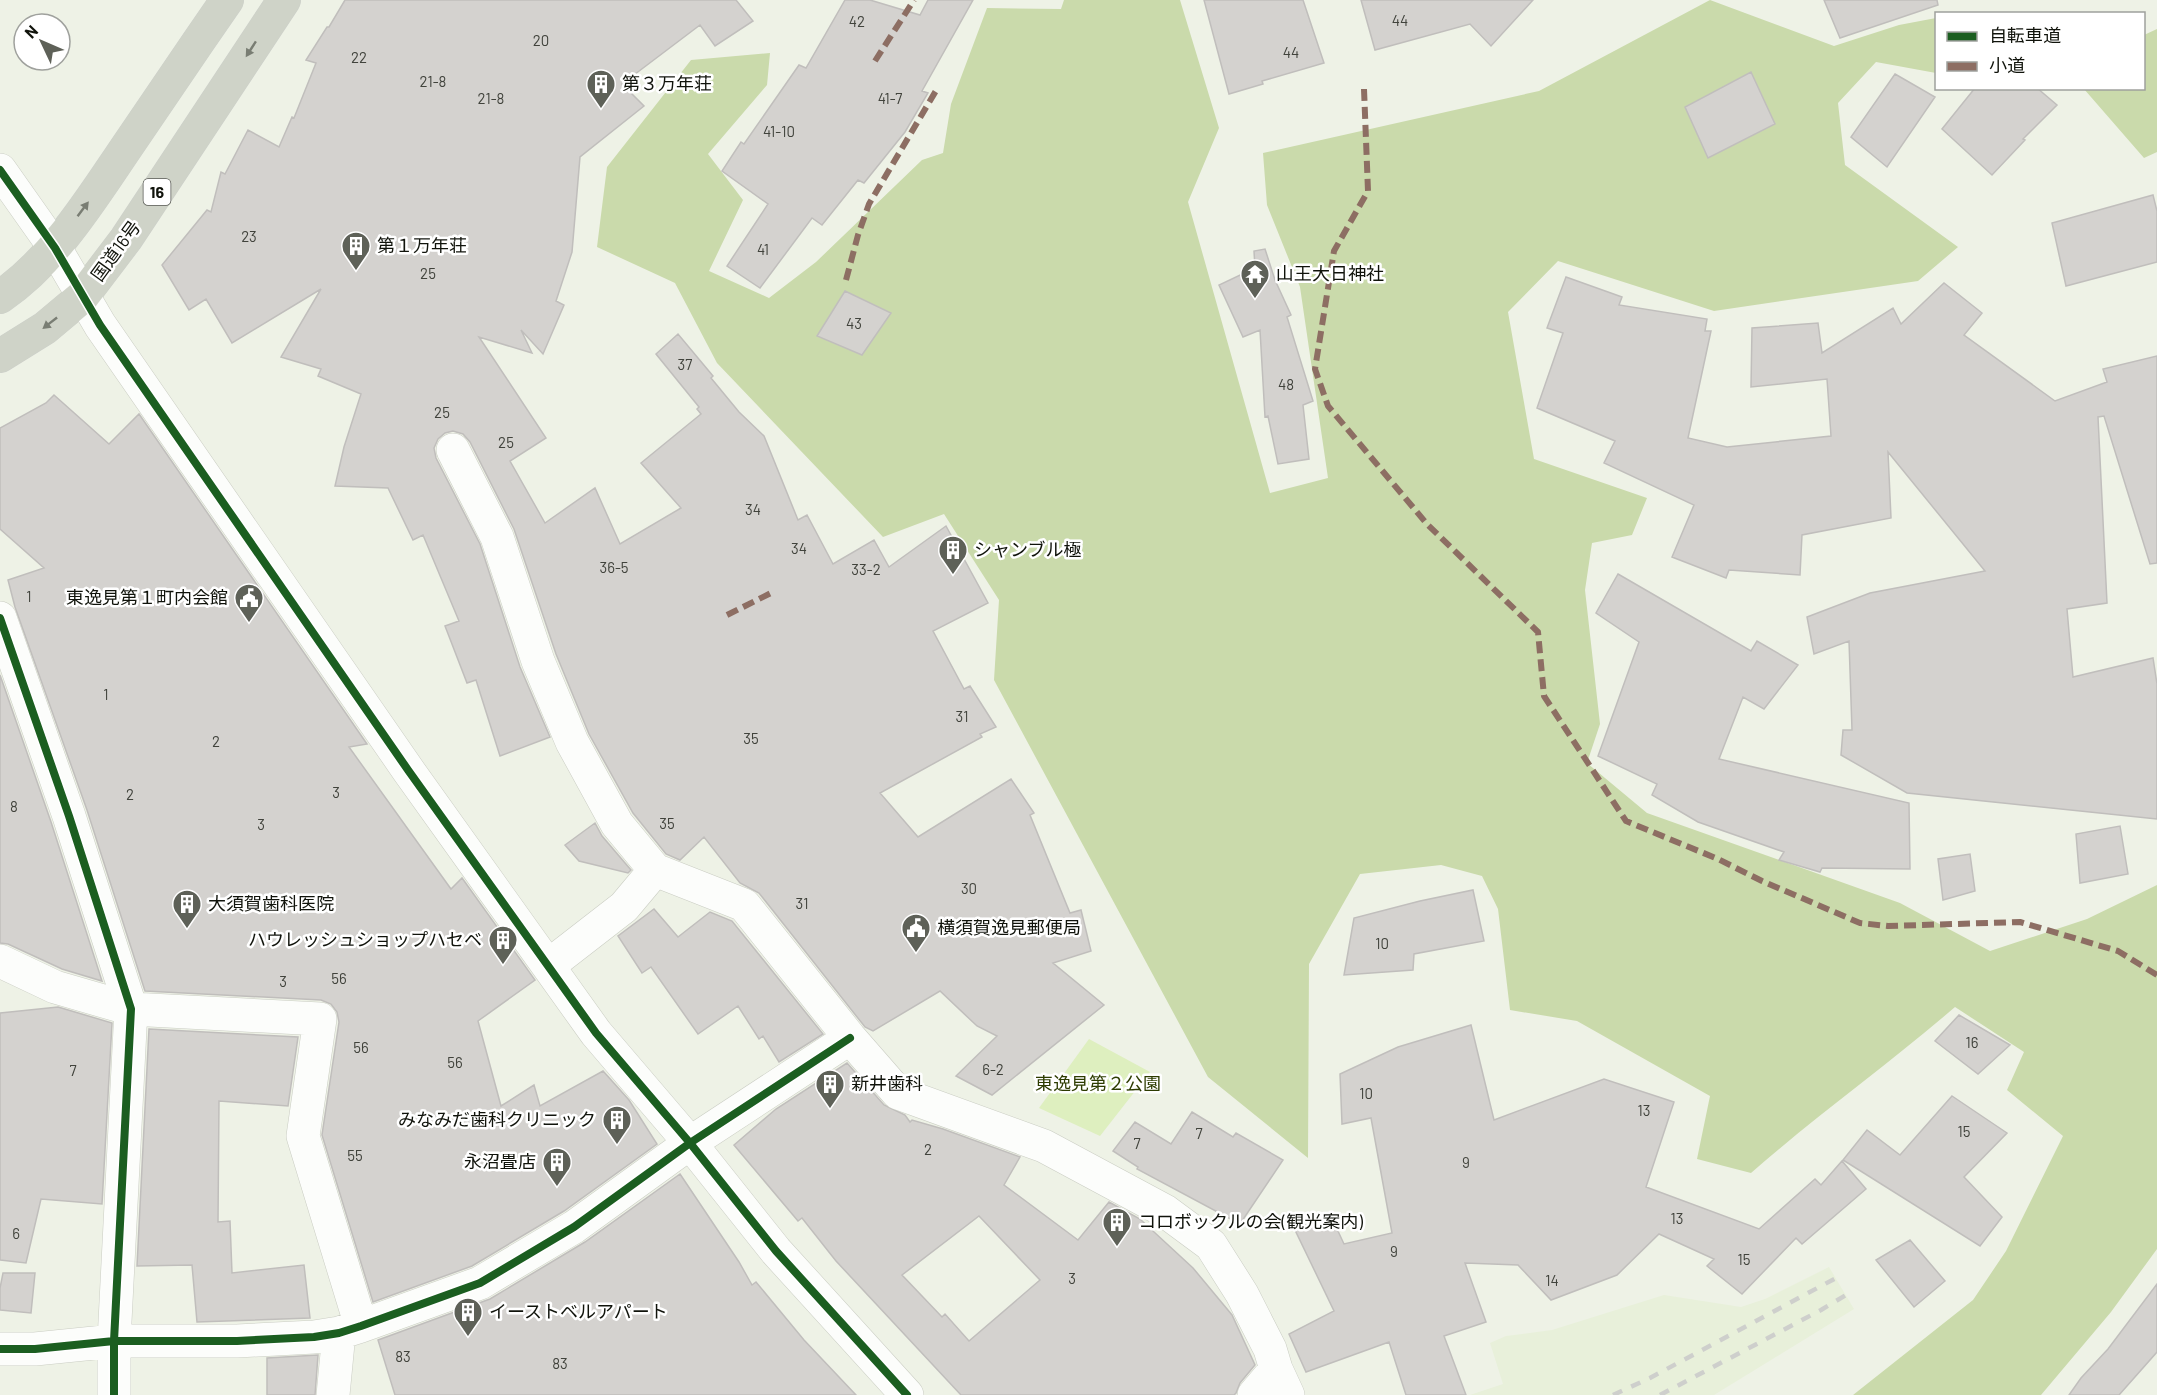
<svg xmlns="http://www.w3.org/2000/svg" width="2157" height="1395" viewBox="0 0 2157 1395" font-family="Barlow,'Noto Sans JP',sans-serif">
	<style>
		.built { fill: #e8f0da }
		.green { fill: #deefbf }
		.forest { fill: #cadaab }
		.building { fill: #d4d2cf; stroke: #c0bebc; stroke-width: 1.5; fill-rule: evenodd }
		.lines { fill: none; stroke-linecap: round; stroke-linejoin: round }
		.minor-casing { stroke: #cacdc3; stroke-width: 34 }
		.highway-casing { stroke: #cdd0ca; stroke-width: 34 }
		.minor { stroke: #fcfdfb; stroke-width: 33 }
		.highway { stroke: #cfd3c8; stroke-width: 33 }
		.rail { stroke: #cecfcc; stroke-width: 4.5; stroke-dasharray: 10 10; stroke-linecap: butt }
		.quiet { stroke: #8d6e63; stroke-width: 6; stroke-dasharray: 12 6; stroke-linecap: butt }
		.cycleway-casing { stroke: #fff; stroke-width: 11 }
		.cycleway { stroke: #1b5e20; stroke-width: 8 }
		.oneway { fill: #797d73 }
		.labels { text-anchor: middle; stroke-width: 5; stroke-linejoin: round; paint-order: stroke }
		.number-label { font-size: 15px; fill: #41433c }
		.shield { fill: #fff; stroke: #585a54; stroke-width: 1.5 }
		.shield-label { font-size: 16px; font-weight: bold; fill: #10130b }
		.poi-label { font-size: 18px; fill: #10130b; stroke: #fff; text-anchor: start }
		.street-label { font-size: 18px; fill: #10130b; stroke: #fff }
		.park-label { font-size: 18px; fill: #2d3c01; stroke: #fff }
	</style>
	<rect width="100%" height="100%" fill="#eef2e6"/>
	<path class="built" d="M1829 1267 1854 1309 1714 1395H1470L1503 1384 1490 1343 1506 1336 1552 1330 1664 1295 1741 1307 1765 1299Z"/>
	<path class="green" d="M1089 1039 1150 1072 1100 1136 1039 1108Z"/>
	<path class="forest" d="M1064 0H1180L1219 128 1188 202 1270 493 1328 478 1300 287 1267 205 1263 153 1539 91 1710 0 1834 46 1899 25 1936 18V73L1876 62 1838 103 1845 165 1958 247 1918 281 1714 311 1558 261 1508 312 1534 459 1647 498 1632 535 1592 543 1585 590 1600 724 1587 763 1647 813 1900 903 1990 951 2087 919 2157 885V1249L2111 1312 2041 1395H1853L1973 1300 2006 1251 2063 1136 2007 1090 2024 1052 1955 1007C1889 1064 1817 1115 1751 1173L1697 1159 1710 1096 1577 1021 1510 1010 1498 909 1482 876 1441 865 1360 874 1309 964 1308 1158 1208 1077 994 680 999 600 944 514 883 537 717 363 675 283 597 247 607 167 691 60 770 53 767 85 708 154 743 200 709 271 769 298 816 262 922 160 943 153 951 104 987 8 1061 9Z
		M2157 29V152L2144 158 2084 89 2144 88V35Z"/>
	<path class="building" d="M345 0H736L753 21 715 46 700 25 622 84 644 106 580 157 572 252 556 301 564 305 543 354 521 330 532 353 479 337 546 438 510 461 545 523 595 488 620 544 681 508 641 463 701 414 697 409 699 407 656 354 678 334 713 376 711 378 739 412 764 436 798 520 807 515 833 564 874 540 889 567 946 526 988 603 933 631 964 689 970 686 996 727 980 734 982 737 880 793 918 837 1011 779 1034 813 1030 815 1070 913 1081 910 1091 951 1053 963 1104 1005 992 1095 956 1076 997 1036 977 1026 940 991 873 1031 865 1027 759 893 740 883 704 837 680 860 666 854 633 813 589 734 556 654 514 529 470 442 463 434 453 431 445 433 438 439 434 448 436 458 480 544 520 667 550 737 500 756 476 680 467 683 445 626 459 621 423 535 413 540 388 488 335 486 344 447 361 394 318 376 321 369 281 357 321 289 232 343 206 299 189 310 162 265 207 210 211 212 221 172 225 174 248 130 279 147 292 117 294 118 316 63 306 60 327 27H329Z
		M845 0H870L920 15 928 0H973L922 91 928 93 905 132 864 183 858 180 822 225 812 218 760 288 727 266 768 204 722 171 741 142 744 144 799 65 806 68Z
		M1204 0H1303L1324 63 1262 81 1263 84 1229 94Z
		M1361 0H1533L1491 46 1470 24 1375 50Z
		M1824 0H1937L1938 5 1840 38Z
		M1751 72 1775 124 1708 158 1685 107Z
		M1895 74 1935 97 1887 167 1851 137Z
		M1975 88H2037L2057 105 2023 139 2025 140 1992 175 1942 129Z
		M2153 195 2157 211V262L2066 286 2052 223Z
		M1265 249 1275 280 1291 315 1287 317 1313 401 1303 405 1309 459 1278 464 1268 416 1265 417 1260 330 1243 337 1219 285 1255 268 1254 251Z
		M1566 277 1622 297 1619 305 1707 319 1705 331H1711L1688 438 1727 447 1831 436 1827 379 1751 387 1752 328 1818 323 1822 353 1893 308 1901 324 1944 283 1982 313 1964 335 2055 401 2107 382 2103 369 2157 356V563L2150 564 2104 416 2098 417 2107 603 2067 609 2073 677 2153 658 2157 684V819L1907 793 1841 755 1843 730H1852L1849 641 1814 654 1807 617 1870 593 1985 571 1888 452 1891 518 1802 535 1800 575 1729 570 1726 578 1672 557 1694 505 1604 463 1615 441 1537 408 1563 333 1547 328Z
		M845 291 891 313 862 355 817 336Z
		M54 395 109 444 139 414 367 744 349 747 451 889 462 878 535 980 478 1021 501 1106 534 1085 540 1106 603 1071 629 1100 657 1144 564 1211 472 1266 373 1302 322 1135 339 1022 337 1012 331 1004 321 1000 145 991 87 810 15 607 8 580 44 568 0 529V428L46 403Z
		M1618 574 1751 651 1757 641 1798 665 1764 709 1743 697 1719 759 1909 803 1910 869 1822 868 1820 872 1779 860 1784 852 1698 822 1652 795 1657 784 1598 756 1639 642 1596 613Z
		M0 675 51 822 102 981 62 969 8 944 0 943Z
		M595 823 602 836 631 870 628 873 579 861 565 845Z
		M2120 826 2128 874 2080 883 2076 834Z
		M1970 854 1975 891 1943 900 1938 859Z
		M1473 890 1484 941 1414 954 1413 970 1344 975 1354 918 1420 901Z
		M654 909 678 937 710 912 732 921 823 1034 779 1062 763 1036 759 1039 738 1006 698 1034 651 967 642 973 618 936Z
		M58 1007 112 1023 102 1204 41 1199 26 1263 0 1260V1013Z
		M1959 1015 2010 1045 1978 1074 1935 1041Z
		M1471 1025 1494 1120 1604 1079 1674 1102 1646 1187 1759 1229 1815 1179 1821 1185 1842 1161 1866 1189 1802 1244 1796 1238 1742 1294 1707 1266 1714 1259 1659 1234 1617 1275 1551 1300 1518 1265 1465 1263 1486 1322 1444 1336 1466 1395H1406L1389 1342 1306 1372 1289 1334 1334 1311 1295 1230 1330 1214 1344 1244 1392 1233 1371 1118 1342 1124 1340 1074 1398 1047Z
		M149 1029 298 1037 288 1106 219 1101 218 1222 230 1221 232 1273 304 1265 310 1318 197 1322 192 1265 137 1266Z
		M847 1063 884 1105 905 1115 910 1122 912 1120 943 1129 1020 1157 1004 1185 1078 1240 1109 1202 1140 1219 1193 1268 1232 1315 1255 1365 1240 1383 1236 1393 1234 1395H961L836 1261 802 1218 798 1221 734 1145 776 1109ZM979 1216 1040 1280 969 1341 945 1314 942 1317 902 1275Z
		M1952 1096 2007 1133 1964 1177 2002 1217 1980 1246 1843 1160 1867 1130 1900 1155Z
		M1192 1112 1233 1137 1236 1133 1283 1160 1240 1224 1137 1169 1138 1167 1113 1151 1135 1122 1171 1144Z
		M680 1174 739 1262 752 1285 756 1282 804 1340 856 1395H395L378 1340 490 1299 585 1242Z
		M1910 1240 1945 1281 1914 1307 1876 1260Z
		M3 1273H35L31 1313 0 1310V1288Z
		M2157 1284V1352L2119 1395H2069L2081 1378 2108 1349Z
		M318 1355 315 1395H267V1358Z"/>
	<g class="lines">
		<g class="minor-casing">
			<path id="minor" d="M0 170 55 248 100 325 408 770 596 1033 690 1143 776 1251 907 1395
				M453 450 497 537 538 661 572 742 617 824 655 870 744 905 850 1038 898 1093 1044 1146 1165 1211 1211 1245 1242 1294 1270 1349 1276 1369 1288 1395
				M0 618 69 816 131 1009 114 1341V1395
				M0 961 55 987 131 1009 320 1019 303 1136 361 1326
				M548 966 624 907 655 870
				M0 1349H35L114 1341H237L314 1337 339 1333 361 1326 480 1283 574 1227 690 1143 850 1038
				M333 1395 339 1333
				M1254 1395 1276 1369"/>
		</g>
		<g class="highway-casing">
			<path id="highway" d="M0 297C54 260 90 201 126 148 160 98 193 49 227 0
				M0 356 45 328 82 297 126 239 284 0"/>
		</g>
		<use href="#minor" class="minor"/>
		<use href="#highway" class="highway"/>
		<path class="rail" d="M1613 1395 1650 1378 1836 1278
			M1660 1395 1821 1310 1846 1295"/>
		<path class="quiet" d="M875 61 914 0
			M1364 89 1368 191 1334 251 1315 369 1328 406 1427 524 1538 632 1544 696 1626 821 1718 859 1762 881 1860 923 1888 926 2020 922 2118 951 2157 975
			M846 280 858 235 869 204 937 89
			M727 615 775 591"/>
		<g class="cycleway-casing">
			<path id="cycleway" d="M0 170 55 248 100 325 408 770 596 1033 690 1143 776 1251 907 1395
				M0 618 69 816 131 1009 114 1341V1395
				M0 1349H35L114 1341H237L314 1337 339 1333 361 1326 480 1283 574 1227 690 1143 850 1038"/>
		</g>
		<use href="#cycleway" class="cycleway"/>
	</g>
	<defs><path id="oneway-solid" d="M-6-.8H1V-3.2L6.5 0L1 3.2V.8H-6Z" transform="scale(1.5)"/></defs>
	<g class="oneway">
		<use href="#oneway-solid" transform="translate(251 49) rotate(123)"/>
		<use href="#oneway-solid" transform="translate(83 209) rotate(-53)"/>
		<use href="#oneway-solid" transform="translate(50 323) rotate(142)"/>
	</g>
	<defs>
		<g id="building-pin" transform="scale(1.5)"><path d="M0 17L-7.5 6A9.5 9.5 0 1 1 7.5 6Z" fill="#5e6158" stroke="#fff"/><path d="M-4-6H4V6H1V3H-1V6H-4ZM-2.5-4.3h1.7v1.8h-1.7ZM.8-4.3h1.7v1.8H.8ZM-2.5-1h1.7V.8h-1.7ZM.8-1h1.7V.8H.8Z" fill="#fff"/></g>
		<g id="temple-pin" transform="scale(1.5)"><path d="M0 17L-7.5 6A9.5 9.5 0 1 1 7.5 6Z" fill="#5e6158" stroke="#fff"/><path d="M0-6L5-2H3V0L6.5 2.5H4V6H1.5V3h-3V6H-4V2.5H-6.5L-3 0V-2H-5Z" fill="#fff"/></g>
		<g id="civic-pin" transform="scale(1.5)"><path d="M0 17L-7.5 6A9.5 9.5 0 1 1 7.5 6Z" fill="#5e6158" stroke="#fff"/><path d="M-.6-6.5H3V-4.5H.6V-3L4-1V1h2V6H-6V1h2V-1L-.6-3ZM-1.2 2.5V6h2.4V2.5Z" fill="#fff"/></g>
	</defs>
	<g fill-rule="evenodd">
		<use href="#building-pin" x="601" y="84"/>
		<use href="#building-pin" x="356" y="246"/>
		<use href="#temple-pin" x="1255" y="274"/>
		<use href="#building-pin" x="953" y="550"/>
		<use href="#civic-pin" x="249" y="598"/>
		<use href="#building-pin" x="187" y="904"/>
		<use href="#civic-pin" x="916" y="928"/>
		<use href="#building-pin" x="503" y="940"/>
		<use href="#building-pin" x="830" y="1084"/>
		<use href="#building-pin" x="617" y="1120"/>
		<use href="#building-pin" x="557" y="1162"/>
		<use href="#building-pin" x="1117" y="1222"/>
		<use href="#building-pin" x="468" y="1312"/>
	</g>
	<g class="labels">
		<g class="number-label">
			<text x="1400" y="26">44</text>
			<text x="857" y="27">42</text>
			<text x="541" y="46">20</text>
			<text x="1291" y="58">44</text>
			<text x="359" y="63">22</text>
			<text x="433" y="87">21-8</text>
			<text x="491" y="104">21-8</text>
			<text x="890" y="104">41-7</text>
			<text x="779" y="137">41-10</text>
			<text x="249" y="242">23</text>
			<text x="763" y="255">41</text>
			<text x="428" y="279">25</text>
			<text x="854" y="329">43</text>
			<text x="685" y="370">37</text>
			<text x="1286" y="390">48</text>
			<text x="442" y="418">25</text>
			<text x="506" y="448">25</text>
			<text x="753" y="515">34</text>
			<text x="799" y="554">34</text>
			<text x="614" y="573">36-5</text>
			<text x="866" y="575">33-2</text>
			<text x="29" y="602">1</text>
			<text x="106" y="700">1</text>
			<text x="962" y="722">31</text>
			<text x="751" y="744">35</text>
			<text x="216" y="747">2</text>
			<text x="336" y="798">3</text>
			<text x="130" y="800">2</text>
			<text x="14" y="812">8</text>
			<text x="667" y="829">35</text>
			<text x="261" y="830">3</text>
			<text x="969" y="894">30</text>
			<text x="802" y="909">31</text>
			<text x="1382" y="949">10</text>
			<text x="339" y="984">56</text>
			<text x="283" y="987">3</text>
			<text x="1972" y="1048">16</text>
			<text x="361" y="1053">56</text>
			<text x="455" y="1068">56</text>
			<text x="993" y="1075">6-2</text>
			<text x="73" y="1076">7</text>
			<text x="1366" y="1099">10</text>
			<text x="1644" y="1116">13</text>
			<text x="1964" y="1137">15</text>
			<text x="1199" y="1139">7</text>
			<text x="1137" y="1149">7</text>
			<text x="928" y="1155">2</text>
			<text x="355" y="1161">55</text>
			<text x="1466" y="1168">9</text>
			<text x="1677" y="1224">13</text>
			<text x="16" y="1239">6</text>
			<text x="1394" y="1257">9</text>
			<text x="1744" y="1265">15</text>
			<text x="1072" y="1284">3</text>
			<text x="1552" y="1286">14</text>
			<text x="403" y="1362">83</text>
			<text x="560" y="1369">83</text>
		</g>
		<rect class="shield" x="143.5" y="179" width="27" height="26" rx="4.5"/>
		<g class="shield-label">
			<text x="157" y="198">16</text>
		</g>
		<g class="poi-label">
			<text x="622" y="90">第３万年荘</text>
			<text x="377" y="252">第１万年荘</text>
			<text x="1276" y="280">山王大日神社</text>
			<text x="974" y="556">シャンブル極</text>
			<text x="228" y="604" text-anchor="end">東逸見第１町内会館</text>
			<text x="208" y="910">大須賀歯科医院</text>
			<text x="937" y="934">横須賀逸見郵便局</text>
			<text x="482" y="946" text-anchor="end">ハウレッシュショップハセベ</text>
			<text x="851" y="1090">新井歯科</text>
			<text x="596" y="1126" text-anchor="end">みなみだ歯科クリニック</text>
			<text x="536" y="1168" text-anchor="end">永沼畳店</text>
			<text x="1138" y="1228">コロボックルの会(観光案内)</text>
			<text x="489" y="1318">イーストベルアパート</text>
		</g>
		<g class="street-label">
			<text transform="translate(116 251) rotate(-54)" y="6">国道16号</text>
		</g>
		<g class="park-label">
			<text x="1098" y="1090">東逸見第２公園</text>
		</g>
	</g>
	<rect x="1935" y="12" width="210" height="78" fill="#ffffff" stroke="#9fa19d" stroke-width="1.5"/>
	<rect x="1947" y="32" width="30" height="9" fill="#1b5e20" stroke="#9fa19d" stroke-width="1.5"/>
	<text x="1989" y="42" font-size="18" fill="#10130b">自転車道</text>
	<rect x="1947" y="62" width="30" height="9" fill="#8d6e63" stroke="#9fa19d" stroke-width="1.5"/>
	<text x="1989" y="72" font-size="18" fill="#10130b">小道</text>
	<g transform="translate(42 42) rotate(314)"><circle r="28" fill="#ffffff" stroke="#9fa19d" stroke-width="1.5"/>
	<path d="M0-4.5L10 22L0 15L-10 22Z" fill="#5e6158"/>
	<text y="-9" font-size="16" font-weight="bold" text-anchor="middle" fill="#10130b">N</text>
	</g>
</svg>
